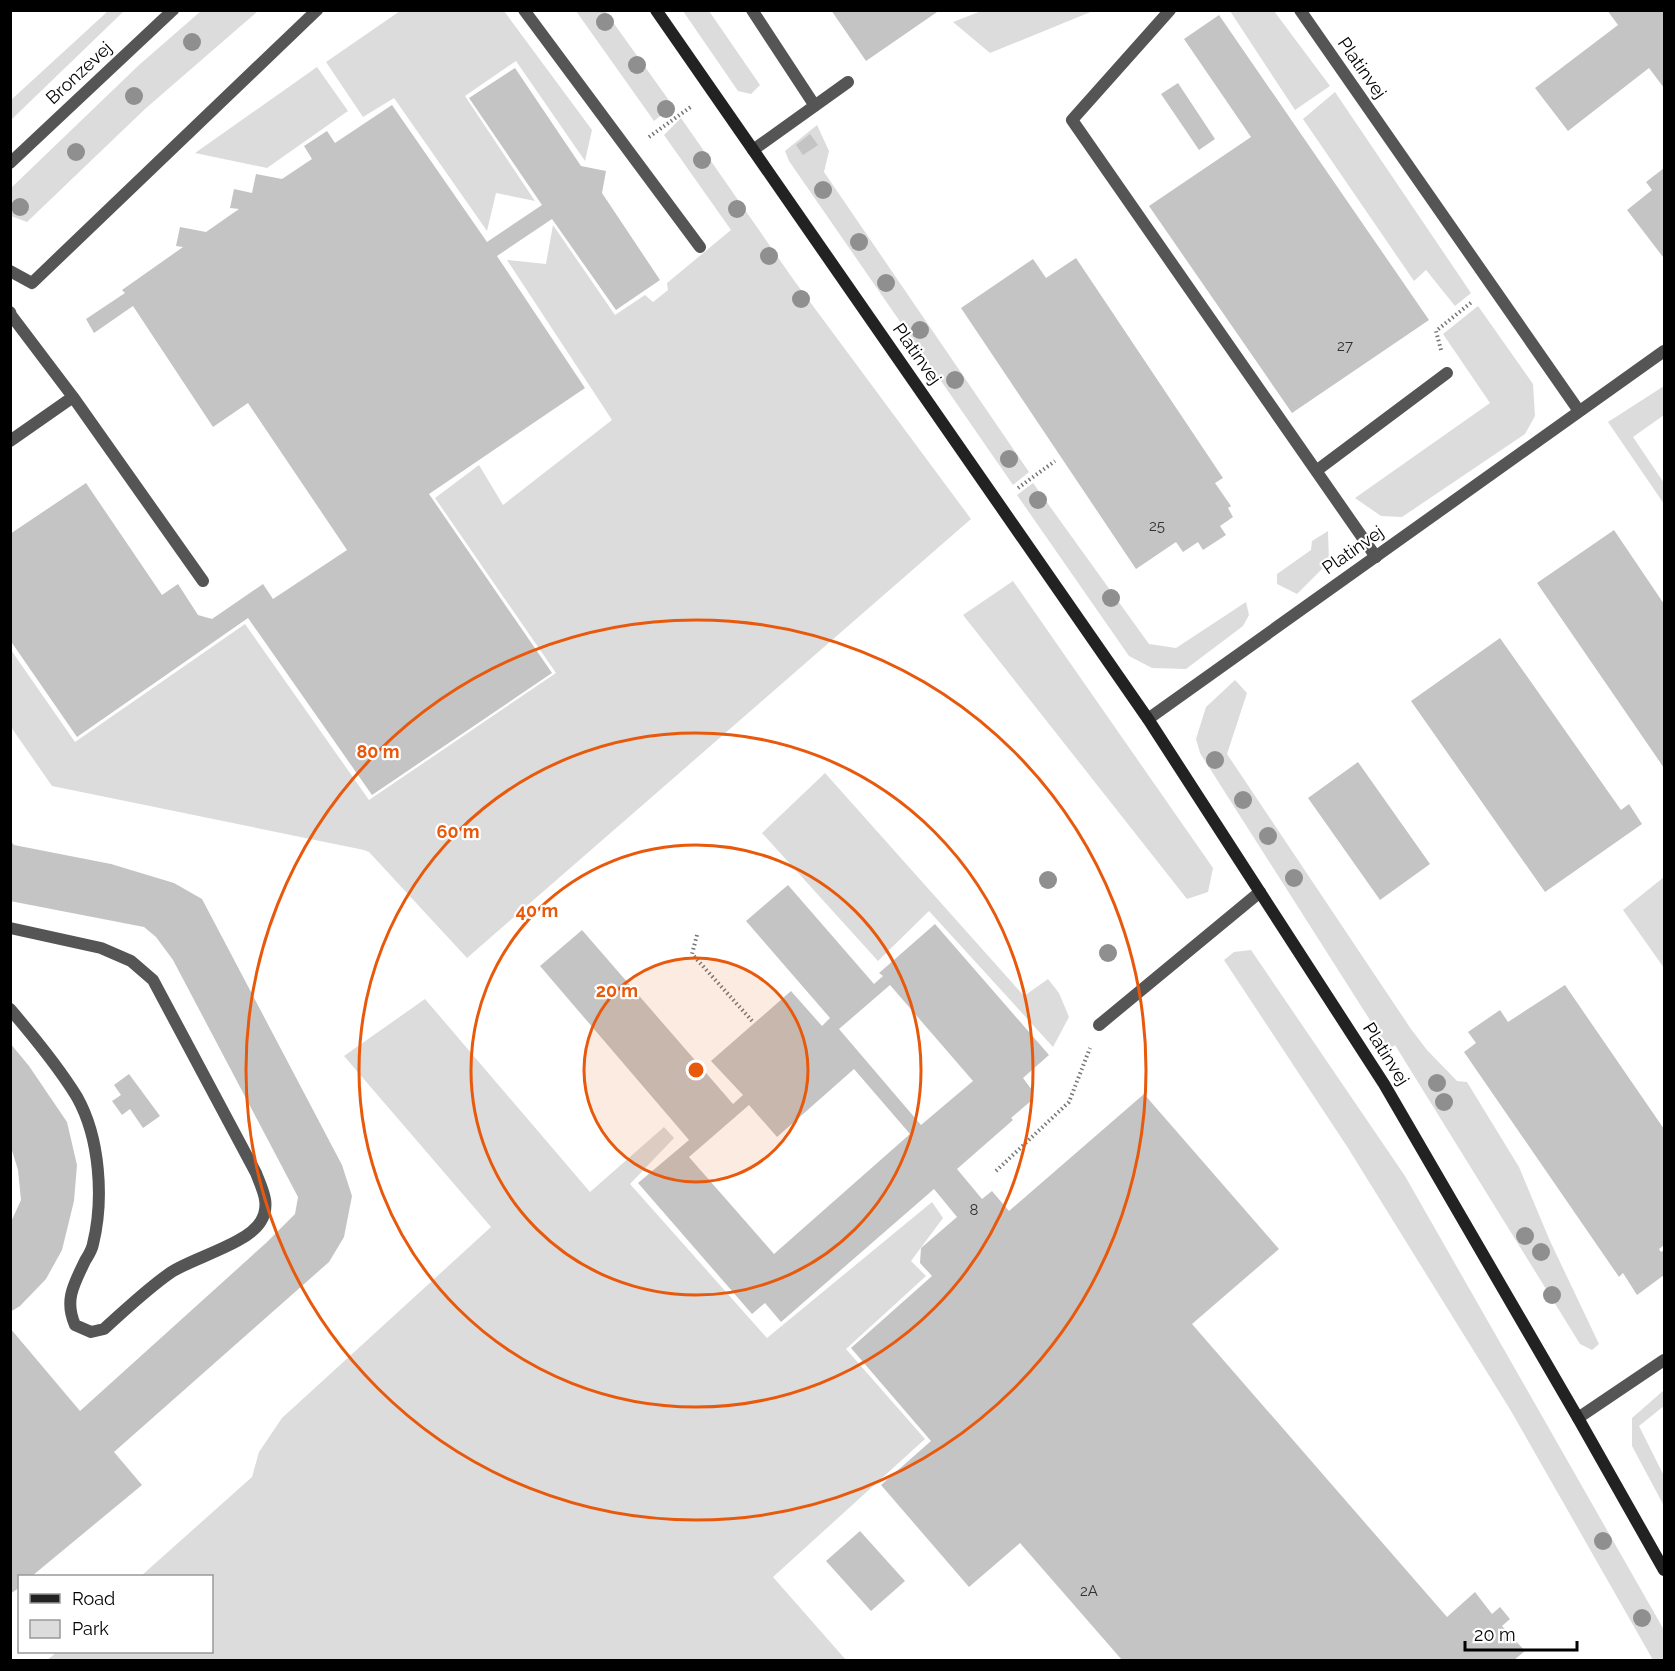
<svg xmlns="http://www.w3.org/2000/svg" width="1675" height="1671" viewBox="0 0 1675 1671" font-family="Raleway,sans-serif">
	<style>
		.green { fill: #dcdcdc }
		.building { fill: #c4c4c4; fill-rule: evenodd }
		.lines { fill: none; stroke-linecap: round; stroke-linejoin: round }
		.path { stroke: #777; stroke-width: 4; stroke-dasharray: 1.5 3; stroke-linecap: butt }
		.lane { stroke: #555; stroke-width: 12 }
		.street { stroke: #555; stroke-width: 12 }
		.secondary { stroke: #222; stroke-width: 12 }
		.tree { fill: #8f8f8f }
		.ring { fill: none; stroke: #e8590c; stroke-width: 3 }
		.labels { text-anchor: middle; stroke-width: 4.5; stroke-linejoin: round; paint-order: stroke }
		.number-label { font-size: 15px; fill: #313131 }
		.street-label { font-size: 18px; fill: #000; stroke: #fff }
		.centre { fill: #e8590c; stroke: #fff; stroke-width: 3 }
		.ring-label { font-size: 18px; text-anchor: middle; font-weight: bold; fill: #e8590c; stroke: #fff; stroke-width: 4.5; stroke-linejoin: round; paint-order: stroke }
	</style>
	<rect width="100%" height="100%" fill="#fff"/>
	<path class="green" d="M984 10H1093V11L990 53 953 22Z
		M108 11H124L11 120V100Z
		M201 11H258L145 109 27 222 11 216V188L139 65Z
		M400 11H504L592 130 585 161 516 61 465 96 535 201 496 193 487 231 394 98 363 117 326 62Z
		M576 11H605L673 106 654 121Z
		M683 11H709L760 85 751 94 738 91Z
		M1230 11H1274L1330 86 1295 110Z
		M317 67 348 111 267 168 195 153Z
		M1335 92 1471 293 1455 306 1426 270 1414 281 1303 119Z
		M681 118 793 279 971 519 467 958 369 852 364 850 52 786 11 727V650L75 742 245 624 369 800 556 673 435 498 479 465 503 505 612 420 507 260 546 264 553 225 615 315 645 295 653 302 668 290 667 283 731 230 664 135Z
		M817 125 829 151 824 172 1029 472 1013 485 789 161 785 151Z
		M1478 306 1533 384 1535 416 1525 434 1402 517 1381 516 1355 498 1490 403 1443 334Z
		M1664 386V415L1633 437 1664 483V504L1608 422Z
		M1033 483 1149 644 1176 648 1246 602 1249 615 1243 626 1186 669 1152 668 1129 656 1017 495Z
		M1328 531 1329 562 1297 594 1277 584V574L1311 550 1312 541Z
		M1013 581 1213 868 1208 892 1187 899 963 615Z
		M1235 680 1247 693 1227 754 1411 1029 1427 1050 1457 1081 1467 1082 1519 1167 1550 1241 1599 1344 1592 1350 1580 1344 1395 1045 1389 1050 1200 753 1196 739 1206 707Z
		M825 773 1024 996 1048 979 1059 993 1069 1017 1053 1047 929 911 878 961 762 833Z
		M1664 877V968L1623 910Z
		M1251 950 1405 1176 1664 1630V1660H1653L1511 1411 1348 1148 1224 960 1234 952Z
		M425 999 590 1192 664 1127 674 1138 630 1184 767 1338 932 1202 943 1218 911 1261 926 1276 846 1349 925 1439 773 1577 846 1660H47L57 1652H212V1576H141L252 1477 259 1452 282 1418 491 1227 344 1056Z
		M1664 1390V1406L1639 1426 1664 1476V1506L1632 1446V1418Z"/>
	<path class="building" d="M831 10H940L866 61Z
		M1607 10H1664V88L1649 68 1568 131 1535 88 1618 25Z
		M1219 15 1429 320 1292 413 1149 206 1251 137 1184 39Z
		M515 68 581 166 606 171 602 193 660 280 616 310 552 219 497 256 585 388 429 494 552 673 372 795 248 618 77 737 10 640V534L86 483 162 595 178 584 198 615 212 619 263 584 273 599 347 550 248 403 213 427 133 306 94 333 86 319 125 293 122 290 183 247 176 246 180 227 206 232 239 209 230 208 234 189 252 193 256 174 282 179 312 159 304 146 327 131 335 143 392 105 487 242 542 205 469 98Z
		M1178 83 1215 139 1199 150 1161 94Z
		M810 134 818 145 803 155 796 145Z
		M1664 168V255L1663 257 1627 210 1652 190 1646 182Z
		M1076 258 1223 478 1215 483 1231 506 1228 508 1233 517 1220 526 1226 535 1203 550 1198 542 1183 552 1176 542 1136 569 961 308 1033 259 1046 278Z
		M1614 530 1664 604V768L1537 583Z
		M1500 638 1621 810 1629 804 1642 824 1545 892 1411 701Z
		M1358 762 1430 864 1380 900 1308 798Z
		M10 841 14 845 111 864 174 883 202 899 342 1165 352 1196 344 1237 329 1262 114 1452 142 1485 32 1576H20V1587L10 1594V1328L80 1411 266 1243 295 1214 298 1197 173 960 156 937 144 927 10 901Z
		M788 885 874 984 883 976 879 973 935 924 1049 1055 1023 1078 1032 1090V1100L1011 1118 1013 1120 957 1169 982 1199 992 1191 1009 1211 1144 1094 1279 1249 1192 1324 1447 1617 1475 1592 1492 1614 1500 1607 1510 1619 1502 1626 1525 1651 1514 1660H1122L1020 1543 969 1587 881 1485 931 1441 851 1348 932 1276 920 1263 921 1248 957 1217 934 1189 781 1322 765 1303 752 1314 638 1183 689 1140 540 966 582 930 733 1104 743 1095 711 1061 791 991 822 1026 830 1018 746 921ZM890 985 973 1081 921 1125 839 1029ZM854 1069 910 1134 774 1254 689 1157 749 1105 777 1137Z
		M1565 985 1664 1129V1245L1659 1249 1661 1252 1664 1250V1275L1637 1295 1623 1273 1619 1277 1464 1052 1476 1043 1468 1032 1500 1010 1508 1022Z
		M10 1043 29 1066 67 1122 77 1165 74 1201 62 1250 46 1279 20 1306 10 1312V1224L21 1200 18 1170 10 1144Z
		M129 1074 160 1116 143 1128 130 1109 122 1115 112 1101 121 1095 114 1085Z
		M860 1531 905 1581 871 1611 826 1561Z"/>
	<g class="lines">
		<path class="path" d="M649 137 692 106
			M1441 350 1436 331 1473 301
			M1018 488 1055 461
			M697 935 692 954 754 1023
			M996 1171 1069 1102 1090 1048"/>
		<path class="lane" d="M524 10 700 247
			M752 10 815 106
			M1170 10 1072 120 1376 557
			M753 150 848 82
			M10 271 32 283 317 10
			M10 312 11 315 73 397 203 581
			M10 441 73 397
			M1316 471 1447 373
			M10 928 101 948 131 961 153 980 256 1173C262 1189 271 1204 261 1221 248 1244 192 1258 170 1273 147 1289 125 1310 104 1329L91 1332 75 1325C64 1300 74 1284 85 1261 88 1256 92 1250 93 1244 104 1199 100 1138 77 1097 58 1066 34 1037 10 1009
			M1099 1025 1260 892"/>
		<path class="street" d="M1300 10 1579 411
			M10 163 173 10
			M1148 719 1664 351
			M1578 1418 1664 1360"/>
		<path class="secondary" d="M656 10 1148 719 1384 1084 1578 1418 1664 1570"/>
	</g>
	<g class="tree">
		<circle cx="605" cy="22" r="9"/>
		<circle cx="192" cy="42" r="9"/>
		<circle cx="637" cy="65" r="9"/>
		<circle cx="134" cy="96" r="9"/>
		<circle cx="666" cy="109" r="9"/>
		<circle cx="76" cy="152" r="9"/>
		<circle cx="702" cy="160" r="9"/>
		<circle cx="823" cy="190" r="9"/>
		<circle cx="20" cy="207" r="9"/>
		<circle cx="737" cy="209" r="9"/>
		<circle cx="859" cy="242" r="9"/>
		<circle cx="769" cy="256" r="9"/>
		<circle cx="886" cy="283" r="9"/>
		<circle cx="801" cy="299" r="9"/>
		<circle cx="920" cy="330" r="9"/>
		<circle cx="955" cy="380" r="9"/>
		<circle cx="1009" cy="459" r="9"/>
		<circle cx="1038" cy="500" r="9"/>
		<circle cx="1111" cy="598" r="9"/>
		<circle cx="1215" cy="760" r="9"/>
		<circle cx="1243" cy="800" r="9"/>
		<circle cx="1268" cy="836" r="9"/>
		<circle cx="1294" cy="878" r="9"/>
		<circle cx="1048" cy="880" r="9"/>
		<circle cx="1108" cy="953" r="9"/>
		<circle cx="1437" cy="1083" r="9"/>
		<circle cx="1444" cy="1102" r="9"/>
		<circle cx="1525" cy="1236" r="9"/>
		<circle cx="1541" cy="1252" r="9"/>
		<circle cx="1552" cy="1295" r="9"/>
		<circle cx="1603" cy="1541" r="9"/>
		<circle cx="1642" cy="1618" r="9"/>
	</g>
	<circle cx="696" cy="1070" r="112" fill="#e8590c" fill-opacity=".12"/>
	<g class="ring">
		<circle cx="696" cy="1070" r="112"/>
		<circle cx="696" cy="1070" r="225"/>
		<circle cx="696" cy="1070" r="337"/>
		<circle cx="696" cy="1070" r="450"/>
	</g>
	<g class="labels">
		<g class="number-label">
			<text x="1345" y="351">27</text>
			<text x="1157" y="531">25</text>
			<text x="974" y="1215">8</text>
			<text x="1089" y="1596">2A</text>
		</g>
		<g class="street-label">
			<text transform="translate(1362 68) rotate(55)" y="6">Platinvej</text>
			<text transform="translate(79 73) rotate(-43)" y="6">Bronzevej</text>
			<text transform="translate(917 354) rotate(55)" y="6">Platinvej</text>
			<text transform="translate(1353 550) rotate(-35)" y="6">Platinvej</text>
			<text transform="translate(1386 1054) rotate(58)" y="6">Platinvej</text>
		</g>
	</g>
	<circle cx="696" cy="1070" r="9" class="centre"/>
	<g class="ring-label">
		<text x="378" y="758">80 m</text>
		<text x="458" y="838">60 m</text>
		<text x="537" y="917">40 m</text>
		<text x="617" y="997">20 m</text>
	</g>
	<rect width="1675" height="1671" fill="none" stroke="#000000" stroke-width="24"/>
	<rect x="18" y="1575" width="195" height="78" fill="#ffffff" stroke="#999999" stroke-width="1.5"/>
	<rect x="30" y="1594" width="30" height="9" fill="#222222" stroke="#999999" stroke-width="1.5"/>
	<text x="72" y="1605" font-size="18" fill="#000000">Road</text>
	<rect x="30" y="1620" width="30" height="18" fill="#dcdcdc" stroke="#999999" stroke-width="1.5"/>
	<text x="72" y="1635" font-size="18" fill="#000000">Park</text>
	<path d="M1465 1641v9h112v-9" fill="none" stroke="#000000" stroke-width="3"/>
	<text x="1474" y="1641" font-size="18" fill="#000000" stroke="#ffffff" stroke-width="4.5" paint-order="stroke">20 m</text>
</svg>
